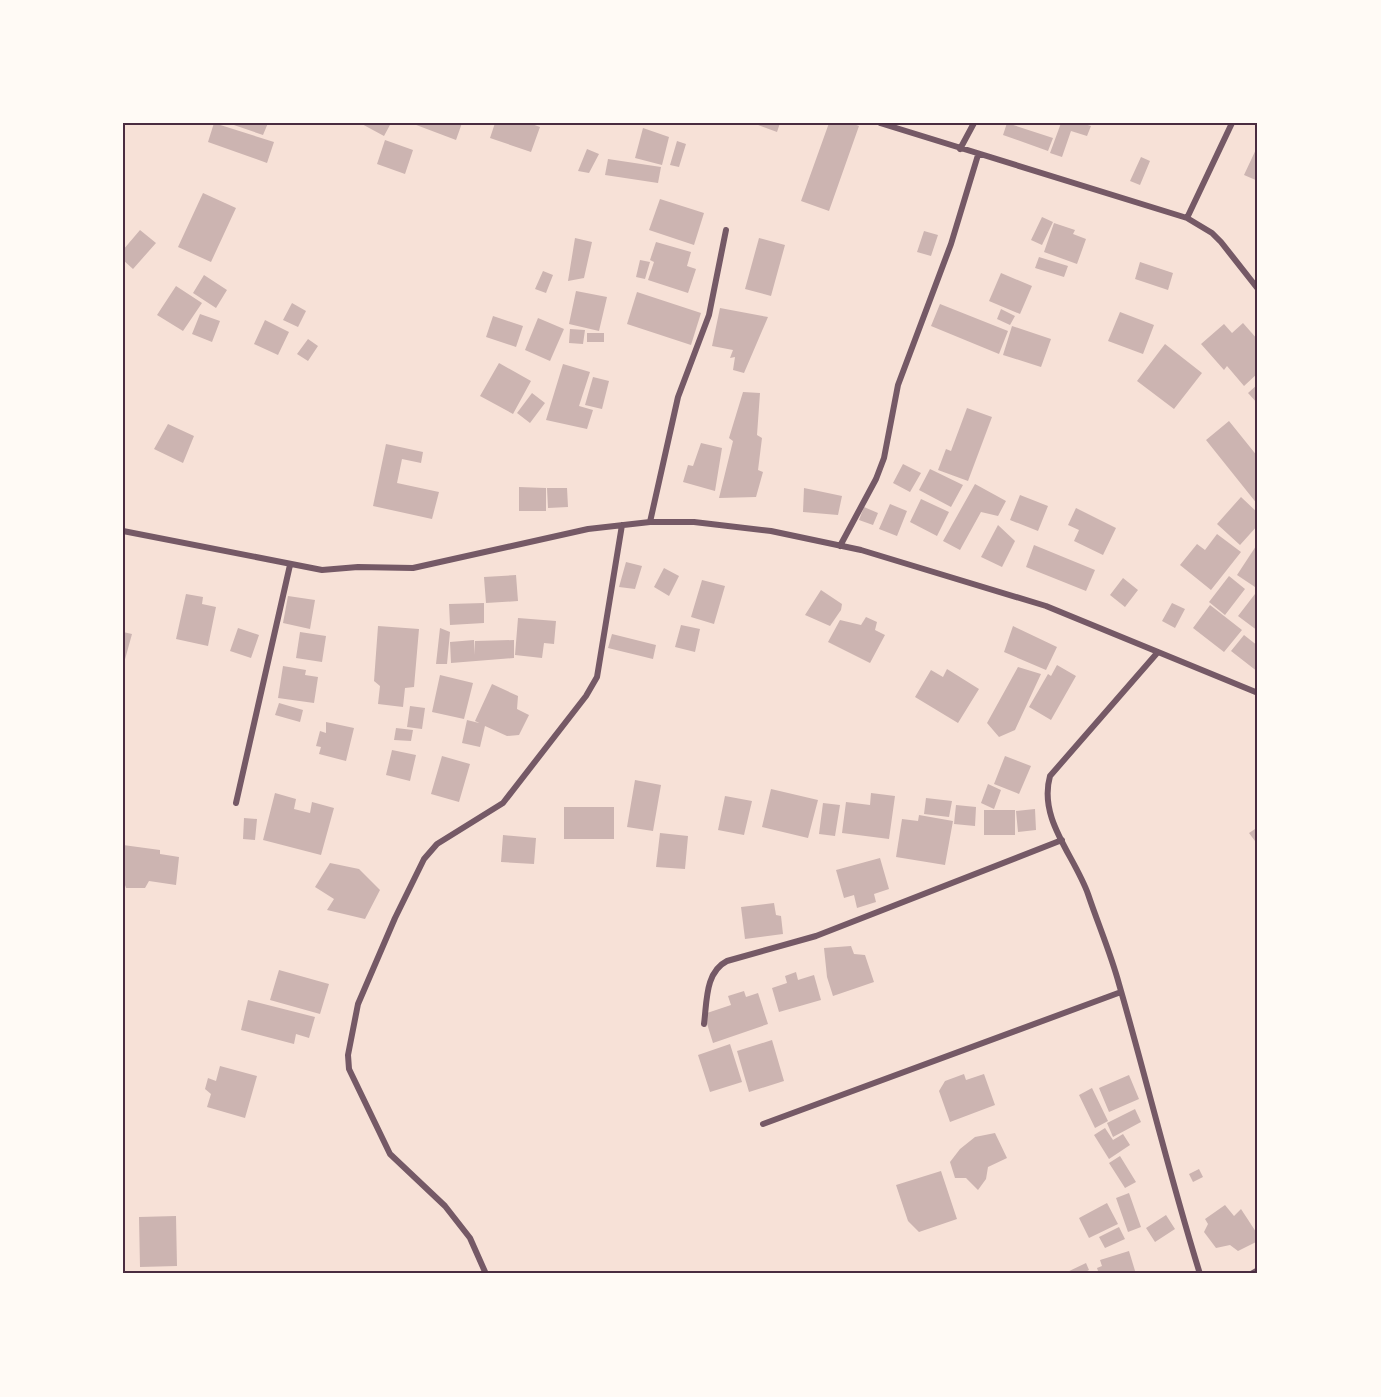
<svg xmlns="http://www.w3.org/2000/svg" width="1381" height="1397" viewBox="0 0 1381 1397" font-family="'Varela Round',sans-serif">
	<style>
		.building { fill: #ccb4b1 }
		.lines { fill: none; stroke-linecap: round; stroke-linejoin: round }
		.minor { stroke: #755966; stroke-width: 6 }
		.neatline { fill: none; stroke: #4a2c40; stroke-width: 2 }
	</style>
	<rect width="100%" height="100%" fill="#f7e1d7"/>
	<path class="building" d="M214 123 274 142 267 163 208 142Z
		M228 123H268L263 135Z
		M360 123H391L384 136Z
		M411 123H462L456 140Z
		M495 123H529L540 127 531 152 490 138Z
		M753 123H780L777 132Z
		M829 123H851L859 126 829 211 801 201Z
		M1007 123 1053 138 1048 151 1003 135Z
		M1061 123H1081L1091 126 1087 136 1071 131 1062 157 1050 153Z
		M643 128 669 137 662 165 635 158Z
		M385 140 413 150 405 174 377 164Z
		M677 141 686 144 679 167 670 165Z
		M1258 145V181L1244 175Z
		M587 149 599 154 589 173 578 171Z
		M1141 157 1150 161 1140 185 1130 181Z
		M608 159 661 167 658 183 605 175Z
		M203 193 236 208 211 262 178 247Z
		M660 199 704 213 694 245 649 230Z
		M1042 217 1053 222 1042 245 1031 240Z
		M1054 223 1075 230 1073 234 1086 239 1077 264 1044 252Z
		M140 230 156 243 133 269 123 260V250Z
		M924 231 938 235 931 256 917 252Z
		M575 238 592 242 584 278 568 281Z
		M759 238 785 245 771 296 745 289Z
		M656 242 691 252 687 266 696 269 688 293 648 280 654 262 650 260Z
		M1039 257 1068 266 1064 277 1035 268Z
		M640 260 650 262 645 279 636 277Z
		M1140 262 1173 273 1168 290 1135 279Z
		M543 271 553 275 546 293 535 289Z
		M1001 273 1032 286 1020 314 989 301Z
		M204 275 227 290 216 308 193 293Z
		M176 286 202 303 183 331 157 315Z
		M576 291 607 297 599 331 569 324Z
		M637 292 701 313 691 345 627 324Z
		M292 303 306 311 298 327 283 320Z
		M940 304 1008 331 999 354 931 326Z
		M720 308 768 317 744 373 733 370 735 357 730 358 733 350 712 346Z
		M1001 309 1015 316 1010 325 997 319Z
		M1120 312 1154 325 1143 354 1108 341Z
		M200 314 220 321 212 342 192 334Z
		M493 316 523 326 516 347 486 337Z
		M538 318 564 329 550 361 525 350Z
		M265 320 289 332 278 355 254 344Z
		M1243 323 1258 340 1255 352 1258 355V373L1244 386 1227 366 1224 370 1201 344 1224 324 1232 333Z
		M1012 326 1051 339 1041 367 1003 355Z
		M570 329 585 330 583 344 569 343Z
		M587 333H604V342H587Z
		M308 339 318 346 308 361 297 354Z
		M1165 344 1202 373 1174 409 1137 381Z
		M499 363 531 381 513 414 480 396Z
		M563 364 590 372 579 406 593 410 587 429 546 420Z
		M593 377 609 381 602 409 585 405Z
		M1258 384V404L1248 393Z
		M743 392 760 393 757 435 762 438 758 470 763 472 756 497 719 498 733 441 729 438Z
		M532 393 545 403 530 423 517 413Z
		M967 408 992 417 968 481 938 470 946 449 951 451Z
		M1229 421 1258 457V505L1206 440Z
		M168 424 194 436 183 463 154 449Z
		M701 443 722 448 715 491 683 482 688 465 693 466Z
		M386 444 423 452 421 463 402 459 397 483 439 492 432 519 373 506Z
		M903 464 921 473 910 492 893 483Z
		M930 469 963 485 951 507 919 490Z
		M975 484 1006 501 998 516 981 512 960 550 943 541Z
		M519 487 546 488V511H519Z
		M547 488H567L568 507 548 508Z
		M804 488 842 496 838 515 803 512Z
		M1020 495 1048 506 1038 531 1010 520Z
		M1241 497 1258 513V525L1240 545 1217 524Z
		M921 499 949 512 937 536 910 522Z
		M890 504 907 511 897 536 879 529Z
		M864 507 878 513 873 525 859 520Z
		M1076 508 1116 528 1103 555 1074 541 1079 530 1068 525Z
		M998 525 1015 541 1002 567 981 557Z
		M1217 534 1241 552 1211 590 1180 565 1197 544 1205 550Z
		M1258 543V589L1237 575Z
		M1034 545 1095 570 1086 591 1026 567Z
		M626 562 642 566 635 589 619 587Z
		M664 568 679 576 669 596 654 587Z
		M516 575 518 601 486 603 484 577Z
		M1229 576 1245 589 1225 615 1209 602Z
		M1123 578 1138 590 1125 607 1110 595Z
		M702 580 725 586 714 624 691 617Z
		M821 590 842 604 841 610 830 626 805 615Z
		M186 594 203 597 202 604 216 607 208 646 176 639Z
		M1255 594 1258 596V631L1238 616Z
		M288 596 315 600 310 629 283 623Z
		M484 603V623L450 625 449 604Z
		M1172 603 1185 609 1175 628 1162 621Z
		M1210 605 1242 630 1224 652 1193 628Z
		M866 617 877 622 875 630 885 635 870 663 828 642 840 620 861 625Z
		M518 618 556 621 554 644 544 643 542 658 515 655Z
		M681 625 700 629 695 652 675 647Z
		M378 626 419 629 414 687 405 688 403 707 378 704 380 686 374 681Z
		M1013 626 1057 647 1046 670 1004 652Z
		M238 628 259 635 251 658 230 651Z
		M440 628 450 632 447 664H436Z
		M123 632 132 634 124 663H123Z
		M300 632 326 636 322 662 296 658Z
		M612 634 656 645 653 659 608 648Z
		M1244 635 1258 646V672L1231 651Z
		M474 640 475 655V641L514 640V658L451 663 450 642Z
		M1057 665 1076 676 1051 720 1029 707 1048 674 1051 676Z
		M283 666 306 670 305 675 318 677 314 703 278 698Z
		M1018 667 1041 674 1015 730 999 737 987 723Z
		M947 669 979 689 958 723 915 697 931 670 943 677Z
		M440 675 473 683 464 719 432 712Z
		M492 684 518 696 517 709 529 715 519 735 507 736 485 726 480 747 462 743 467 720 479 723 475 721Z
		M279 703 303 710 300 722 275 715Z
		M410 706 425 708 422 729 407 727Z
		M326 722 354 728 346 761 319 754 321 747 316 746 320 731 326 733Z
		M396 728 413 730 411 741 394 740Z
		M392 750 416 755 410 781 386 775Z
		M442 756 470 764 459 802 431 794Z
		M1005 756 1031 766 1019 794 994 784Z
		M635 780 661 785 653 831 627 827Z
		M988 784 1001 790 994 809 981 803Z
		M771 789 818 800 808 838 762 827Z
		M275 793 296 799 294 809 310 813 312 802 334 808 321 855 263 840Z
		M871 793 895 796 889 839 842 833 846 802 870 805Z
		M725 796 752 801 744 835 718 830Z
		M926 798 952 801 949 817 924 814Z
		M823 803 840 805 835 836 819 834Z
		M956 805 976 807 975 826 954 824Z
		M564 807H614V839H564Z
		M1035 809 1036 830 1018 832 1016 811Z
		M984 810H1015V835H984Z
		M919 815 953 821 945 865 896 857 902 819 918 821Z
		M244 818 257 819 255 840 243 839Z
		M1258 827V845L1249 833Z
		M660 833 688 836 685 869 656 867Z
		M503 835 536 838 534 864 501 862Z
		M123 845 160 850V854L179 857 176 885 149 881 145 888H126L123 879Z
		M880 858 889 889 874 894 876 902 857 908 854 895 844 898 836 870Z
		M330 863 359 869 380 890 365 919 327 910 334 899 315 887Z
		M774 903 776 915 781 916 783 934 745 939 741 907Z
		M851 946 854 954 865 955 874 982 833 996 827 977 824 948Z
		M279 970 329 984 320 1014 270 1000Z
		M796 972 798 980 814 975 821 1000 779 1012 772 988 787 983 785 976Z
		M744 991 746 997 758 993 768 1024 713 1043 704 1014 731 1005 728 996Z
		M248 1000 315 1017 309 1038 296 1034 294 1044 241 1030Z
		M772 1040 784 1081 749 1092 737 1051Z
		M730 1044 742 1082 710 1092 698 1055Z
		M220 1066 257 1076 245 1118 207 1107 211 1094 205 1089 208 1078 216 1081Z
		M964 1074 966 1080 984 1074 995 1105 950 1122 939 1091 945 1081Z
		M1129 1075 1139 1099 1109 1112 1099 1088Z
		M1092 1088 1108 1121 1095 1128 1079 1095Z
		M1135 1109 1141 1122 1113 1137 1107 1123Z
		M1105 1128 1113 1140 1123 1134 1130 1145 1109 1159 1094 1135Z
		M995 1133 1007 1158 988 1167 986 1179 978 1190 966 1178H955L950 1162 960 1149 975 1137Z
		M1120 1156 1136 1182 1125 1188 1109 1163Z
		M1199 1169 1203 1177 1193 1182 1189 1174Z
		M941 1171 957 1219 919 1232 908 1221 896 1185Z
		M1129 1193 1141 1227 1128 1232 1116 1198Z
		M1107 1203 1118 1224 1089 1238 1079 1218Z
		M1225 1205 1234 1216 1241 1209 1258 1235V1241L1238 1251 1230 1245 1216 1248 1204 1232 1208 1224 1205 1219Z
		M1166 1215 1175 1229 1155 1242 1146 1228Z
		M176 1216 177 1266 140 1267 139 1217Z
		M1119 1227 1125 1239 1105 1248 1099 1237Z
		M1129 1251 1136 1274H1099L1097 1268 1102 1266 1100 1260Z
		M1086 1263 1089 1270 1082 1274H1063Z"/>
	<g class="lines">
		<path class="minor" d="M880 123 1187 218 1212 233 1221 242 1258 289
			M960 149 974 123
			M1187 218 1232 123
			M650 522 678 397 709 315 726 230
			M123 531 322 570 358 567 413 568 588 529 650 522H694L771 531 861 550 1046 606 1258 693
			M840 546 876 479 884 458 898 385 951 244 978 155
			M1158 652 1050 776C1038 819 1074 855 1088 894 1098 924 1111 954 1119 984 1147 1081 1170 1178 1200 1274
			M236 803 290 565
			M704 1024C707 1002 705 972 727 961L816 936 1062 840
			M763 1124 1121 992
			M486 1274 470 1238 445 1206 390 1154 349 1069 348 1055 358 1004 395 918 424 859 437 844 503 803 586 696 597 677 622 525
			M1251 1274 1258 1270"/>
	</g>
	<rect width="1381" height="1397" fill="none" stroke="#fffaf5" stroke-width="249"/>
	<rect x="124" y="124" width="1132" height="1148" class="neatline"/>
</svg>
